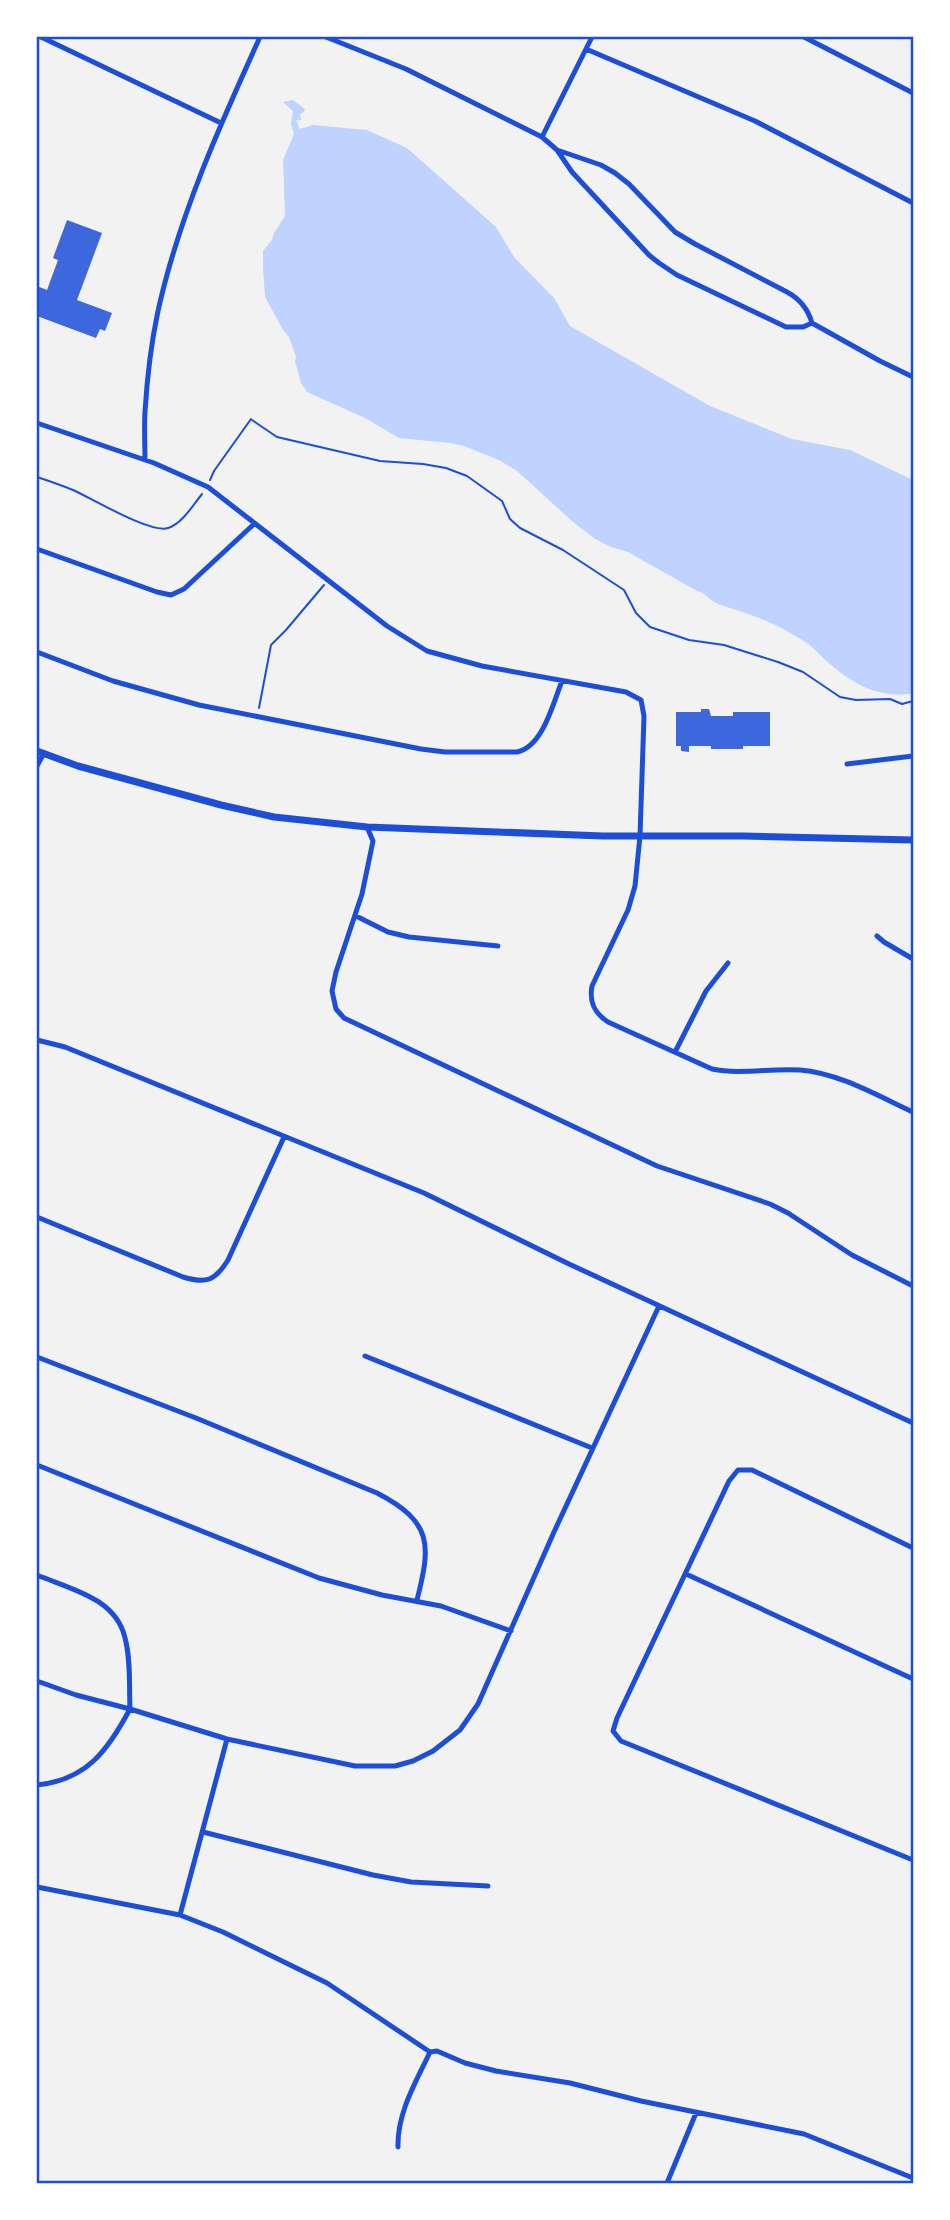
<svg xmlns="http://www.w3.org/2000/svg" width="950" height="2220" viewBox="0 0 950 2220" font-family="Rubik,sans-serif">
	<style>
		.water { fill: #bfd3fe }
		.building { fill: #3d67dc }
		.lines { fill: none; stroke-linecap: round; stroke-linejoin: round }
		.path { stroke: #1d4ed8; stroke-width: 2 }
		.minor { stroke: #1d4ed8; stroke-width: 5 }
		.secondary { stroke: #1d4ed8; stroke-width: 7 }
		.neatline { fill: none; stroke: #1d4ed8; stroke-width: 2.5 }
	</style>
	<rect width="100%" height="100%" fill="#f2f2f2"/>
	<path class="water" d="M293 100 305 109 304 112 300 114 301 120H296L300 129 313 125 367 130 407 148 496 227 514 257 554 298 570 326 710 406 792 439 850 450 913 480V693C873 701 841 676 815 650 809 643 792 634 783 629 763 618 739 611 718 604 708 600 706 592 697 591L628 552 611 547 595 539 572 521 517 471 499 460 464 446 450 443 399 438 365 418 307 392 301 383 295 361 296 357 289 337 283 330 265 297 263 267V251L272 240 274 233 285 216 283 160 294 134 291 124 293 111 283 102Z"/>
	<path class="building" d="M67 220 102 233 77 300 112 313 105 331 100 329 96 338 37 316V286L47 290 58 260 53 258Z
		M701 709H709L711 716H733V712H770V746H743V749H711V746H689V752L681 751V746H676V712H701Z"/>
	<g class="lines">
		<path class="path" d="M252 420 277 437 380 461 423 464 446 468 467 476 502 501 510 519 520 528 563 550 624 590 636 613 650 627 689 640 724 645 778 662 803 672 840 697 856 700 890 699 902 704 913 701
			M37 477C49 481 61 485 73 490 91 498 151 534 168 528 182 524 193 505 202 494
			M210 480 214 471 251 419
			M259 708 271 645 286 630 324 585"/>
		<path class="minor" d="M41 37 221 123
			M326 37 406 69 542 137 557 150 572 172 649 255 659 263 677 275 786 327H803L812 323
			M804 37 913 93
			M586 49 755 121 913 203
			M542 137 592 37
			M557 150 601 165 615 173 629 184 675 232 695 244 787 292C800 299 808 309 812 323L880 361 913 377
			M37 423 154 463 208 487 387 626 427 651 482 666 626 692 641 700 644 716 640 836 635 886 628 910 592 986C589 1002 594 1013 608 1022L712 1069C741 1075 770 1068 800 1070 839 1073 878 1096 913 1112
			M145 460C145 444 144 428 145 412 147 379 151 344 158 311 179 216 220 125 260 37
			M37 549 157 592 171 595 184 589 254 524
			M37 652 113 681 199 705 421 749 445 752H517C543 747 553 703 562 681
			M847 764 913 756
			M37 766 44 753
			M367 827 373 841 362 894 336 972 332 991 336 1009 344 1018 657 1166 770 1204 788 1213 852 1255 913 1286
			M356 916 388 932 409 937 498 946
			M877 936 884 942 913 959
			M37 1040 65 1047 424 1193 569 1264 913 1423
			M675 1052 706 991 728 963
			M37 1217 183 1277C206 1284 215 1281 228 1260L284 1137
			M365 1356 592 1448
			M37 1357 196 1418 377 1493C433 1522 431 1545 417 1600
			M37 1465 319 1578 382 1595 441 1606 511 1631
			M913 1548 752 1470H738L729 1481 617 1718 613 1731 621 1741 913 1860
			M686 1574 913 1679
			M37 1575C70 1589 116 1598 125 1638 131 1660 129 1686 130 1709
			M37 1681 76 1695 130 1709 227 1739 355 1766H395L413 1761 433 1751 460 1730 478 1704 554 1532 659 1306
			M37 1785C87 1780 108 1750 130 1709
			M203 1832 373 1875 411 1882 488 1886
			M37 1887 180 1915 223 1932 327 1983 430 2052 437 2051 465 2063 496 2071 570 2083 641 2101 804 2134 913 2178
			M180 1915 227 1739
			M398 2147C397 2113 416 2082 430 2052
			M667 2183 696 2113"/>
		<path class="secondary" d="M37 751 78 766 221 805 274 817 367 827 603 836H743L913 840"/>
	</g>
	<rect width="950" height="2220" fill="none" stroke="#ffffff" stroke-width="77"/>
	<rect x="38" y="38" width="874" height="2144" class="neatline"/>
</svg>
